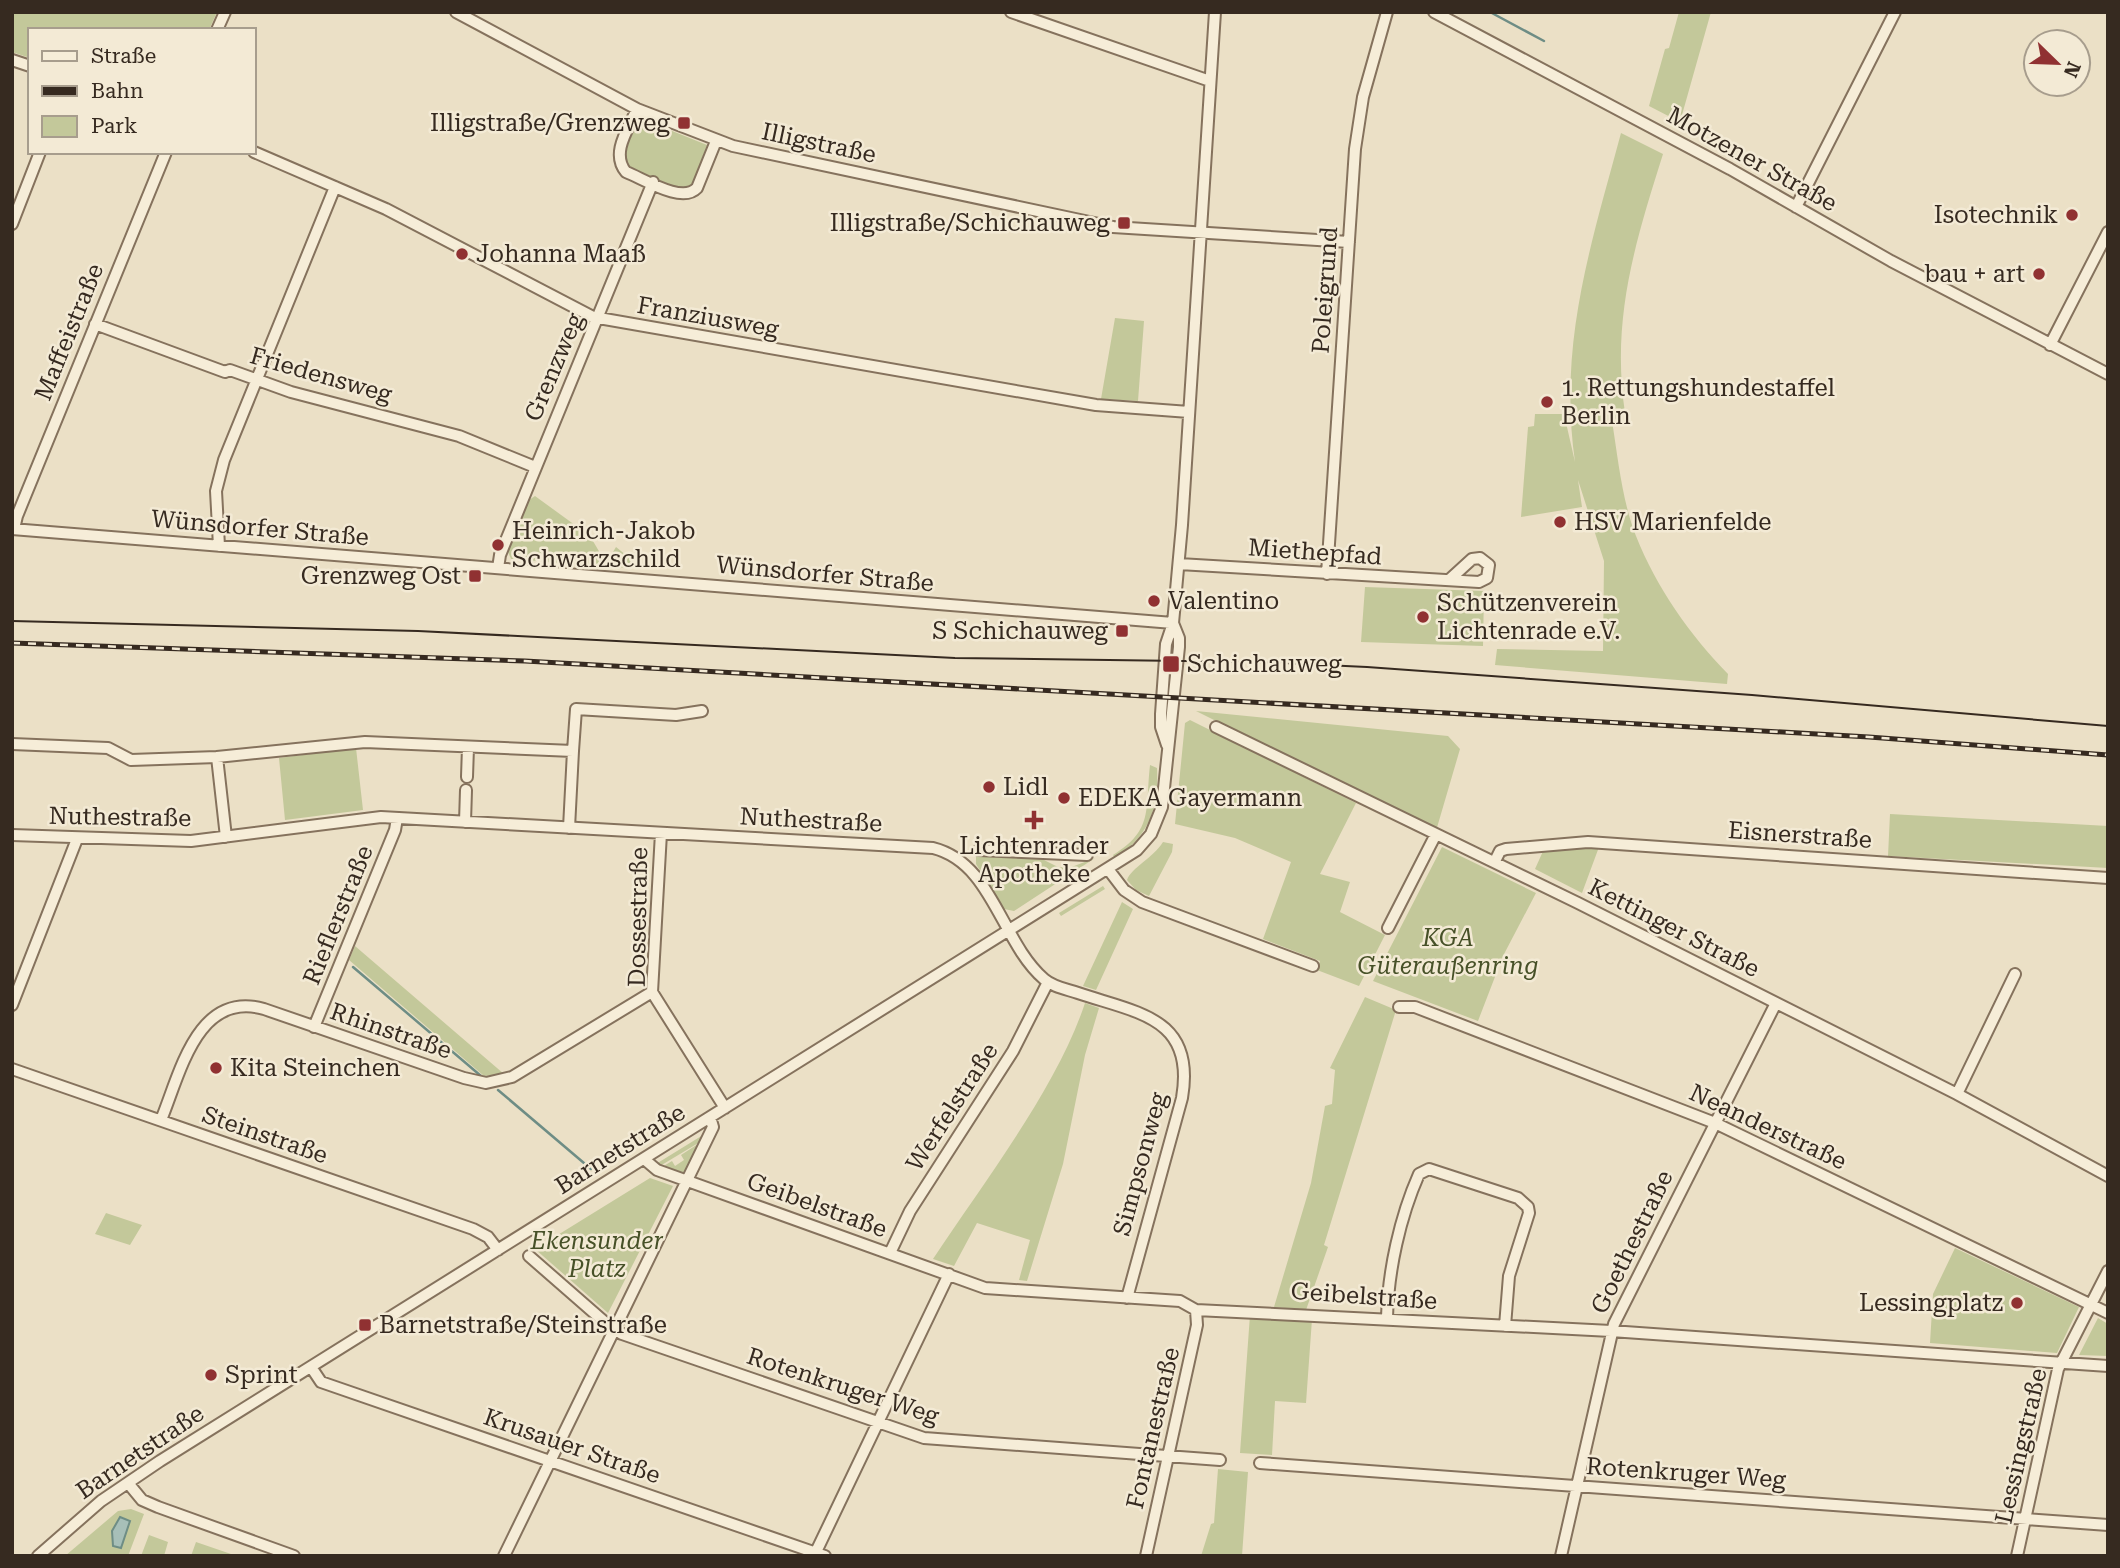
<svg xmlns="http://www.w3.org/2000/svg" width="2120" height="1568" viewBox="0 0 2120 1568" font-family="'Roboto Serif',serif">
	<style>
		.green { fill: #c3c89a }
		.water { fill: #a7bfb8; stroke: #6e8d85; stroke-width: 2 }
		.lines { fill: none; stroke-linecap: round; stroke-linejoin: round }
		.stream { stroke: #6e8d85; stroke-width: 2.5 }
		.minor-casing { stroke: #85725d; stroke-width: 14 }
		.minor { stroke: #f6edd8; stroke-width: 10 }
		.tram { stroke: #362a20; stroke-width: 2 }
		.rail-casing { stroke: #362a20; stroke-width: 5 }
		.rail { stroke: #f3ead5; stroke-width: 2.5; stroke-dasharray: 8; stroke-linecap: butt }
		.poi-dot { fill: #903132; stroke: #f3ead5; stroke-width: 2.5 }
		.labels { text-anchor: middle; stroke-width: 5; stroke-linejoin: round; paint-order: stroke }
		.poi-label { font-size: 24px; fill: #362a20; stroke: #f3ead5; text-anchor: start }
		.street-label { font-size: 24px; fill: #362a20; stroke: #f3ead5 }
		.park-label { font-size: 24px; font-style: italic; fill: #475128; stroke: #f3ead5 }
	</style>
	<rect width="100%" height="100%" fill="#ebe0c6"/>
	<path class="green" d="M12 12H217L209 30H30V58L12 52Z
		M1679 12H1711L1680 122 1649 106 1665 49 1669 48Z
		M640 118 707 145 692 185 680 189 627 166 623 154Z
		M1621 133 1663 154C1635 243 1611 319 1625 413L1612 421C1618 458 1622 501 1636 536 1656 587 1690 635 1728 674L1727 684 1495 665 1497 649 1603 651 1604 561 1578 480 1582 507 1521 517 1528 427 1534 426 1535 414H1564L1575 462C1558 343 1591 245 1621 133Z
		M1115 318 1144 321 1138 401 1101 399Z
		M535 496 590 536 600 553 598 558 603 563 607 562 616 547 631 559 629 568 511 559 508 552 529 500Z
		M1365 587 1484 591 1483 646 1361 642Z
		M1196 711 1448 736 1460 749 1436 831Z
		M1190 720 1356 803 1320 874 1350 882 1340 912 1385 935 1359 986 1317 970 1320 961 1263 939 1291 862 1235 838 1175 824 1185 723Z
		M356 748 363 810 285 820 279 758Z
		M1150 765 1157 768C1159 808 1149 836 1115 858L1113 855C1154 830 1145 809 1150 765Z
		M1890 814 2108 826V868L1888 856Z
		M1163 842 1173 844 1172 852 1149 896 1136 890 1127 880C1131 868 1153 858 1163 842Z
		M1585 846 1599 847 1582 893 1535 869 1544 849Z
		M1442 847 1536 893 1503 956 1478 1021 1373 981Z
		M976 853 1036 856 1058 867 1069 868 1095 858 1014 911 1004 909 976 864Z
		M1103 886 1105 889 1061 916 1059 913Z
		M1122 902 1133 909 1096 990 1083 986Z
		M355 946 504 1074 484 1076 349 960Z
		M1365 997 1396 1010 1324 1245 1328 1247 1306 1310 1274 1307 1311 1183 1325 1106 1332 1104 1335 1070 1330 1068Z
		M1085 1003 1099 1008 1085 1055 1063 1164 1027 1281 1019 1280 1030 1240 977 1223 954 1266 933 1259C983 1183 1057 1088 1085 1003Z
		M703 1135 700 1142 660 1166 656 1164Z
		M698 1144 684 1173 662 1167 672 1161 675 1166 684 1160 681 1155Z
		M650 1178 673 1186 608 1313 535 1249Z
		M106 1213 142 1225 130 1245 95 1234Z
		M1955 1248 2079 1307 2057 1353 1930 1343 1933 1294Z
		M1250 1315 1312 1319 1306 1403 1275 1401 1272 1455 1240 1453Z
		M2098 1318 2108 1324V1356L2079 1355Z
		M1218 1469 1248 1472 1242 1556H1201L1211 1524 1214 1523Z
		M131 1509 144 1514 128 1556H65L118 1511Z
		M149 1535 168 1542 164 1556H141Z
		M196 1542 231 1554V1556H191Z"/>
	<path class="water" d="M120 1517 130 1521 121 1548 113 1546 112 1531Z"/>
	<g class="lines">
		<path class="stream" d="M1490 12 1544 41
			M353 967 481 1076
			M498 1090 591 1169"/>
		<g class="minor-casing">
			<path id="minor" d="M456 12 637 109 733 146 1113 227 1349 242
				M1011 12 1210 81
				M1434 12 1730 169 1891 261 2108 374
				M217 30 225 12
				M12 60 30 66
				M637 109C629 128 610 153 626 172 644 179 682 204 697 188L716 141
				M254 152 386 209 593 317 1096 405 1189 412
				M1796 207 1895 12
				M12 224 40 152
				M95 324 225 372 230 370 291 392 459 436 535 467
				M2050 345 2108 232
				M12 529 1173 623
				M14 529 17 516 166 152
				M219 546 216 491 224 460 335 187
				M1179 564 1479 582 1487 578 1489 565 1480 558 1472 559 1449 580
				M498 568 500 555 653 182
				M1327 574 1355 149 1363 97 1387 12
				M1216 727 1578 903 1957 1094 2108 1176
				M12 744 108 748 131 760 217 757 365 742 573 751 569 828
				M1167 745 1161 727V714L1166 644 1173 623 1182 525 1215 12
				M573 751 576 709 676 715 702 711
				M217 757 226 837
				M467 777 468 747
				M465 822 466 790
				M661 833 652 992 725 1108
				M12 835 191 841 381 817 933 848C993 863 1001 942 1044 979 1053 987 1066 989 1078 993 1137 1013 1196 1017 1182 1098L1127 1298
				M979 850 1087 855
				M1495 861 1500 851 1506 849 1588 842 2108 878
				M1108 869 1124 890 1142 902 1313 966
				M1388 928 1435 836
				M12 1005 77 839
				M1399 1007H1415L1715 1123 2108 1313
				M314 1027 395 830 397 818
				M12 1069 473 1229 488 1237 498 1250
				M1957 1094 2015 974
				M161 1120C180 1074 197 990 264 1009L464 1078 486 1083 512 1077 652 992
				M644 1159 657 1170 985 1288 1180 1301 1196 1310 1611 1331 2108 1366
				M890 1253 910 1211 1013 1051 1048 982
				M529 1256 608 1325 622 1334 924 1438 1220 1460
				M1387 1318C1388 1271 1400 1217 1419 1174L1429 1169 1518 1198 1528 1207 1529 1213 1509 1276 1505 1326
				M311 1367 321 1382 825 1556
				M1260 1463 2108 1525
				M128 1483 142 1500 158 1507 294 1556
				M38 1556 101 1501 160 1461 1137 850 1151 834 1162 807 1179 647V638L1173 623
				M504 1556 713 1127 710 1117
				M814 1556 949 1274
				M1146 1556 1197 1325 1196 1310
				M1561 1556 1614 1324 1776 1003
				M2017 1556 2058 1369 2108 1271"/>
		</g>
		<use href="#minor" class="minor"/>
		<path class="tram" d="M12 621 418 631 955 658 1257 662 1367 667 1752 695 2108 726"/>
		<g class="rail-casing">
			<path id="rail" d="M12 643 525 661 1869 737 2108 755"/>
		</g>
		<use href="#rail" class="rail"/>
	</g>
	<g class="poi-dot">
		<rect x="677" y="116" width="14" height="14" rx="3.5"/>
		<circle cx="2072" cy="215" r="7"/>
		<rect x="1117" y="216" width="14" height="14" rx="3.5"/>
		<circle cx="462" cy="254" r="7"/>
		<circle cx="2039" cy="274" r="7"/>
		<circle cx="1547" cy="402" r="7"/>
		<circle cx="1560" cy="522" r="7"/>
		<circle cx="498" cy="545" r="7"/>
		<rect x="468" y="569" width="14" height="14" rx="3.5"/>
		<circle cx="1154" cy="601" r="7"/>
		<circle cx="1423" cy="617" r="7"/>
		<rect x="1115" y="624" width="14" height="14" rx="3.5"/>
		<rect x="1162" y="655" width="18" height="18" rx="3.5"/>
		<circle cx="989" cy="787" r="7"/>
		<circle cx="1064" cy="798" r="7"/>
		<path d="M1030.5 809.5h7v7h7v7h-7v7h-7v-7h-7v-7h7z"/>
		<circle cx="216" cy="1068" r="7"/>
		<circle cx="2017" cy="1303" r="7"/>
		<rect x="358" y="1318" width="14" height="14" rx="3.5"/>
		<circle cx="211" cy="1375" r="7"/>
	</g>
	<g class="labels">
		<g class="poi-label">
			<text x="670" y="131" text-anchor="end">Illigstraße/Grenzweg</text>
			<text x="2058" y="223" text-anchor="end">Isotechnik</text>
			<text x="1110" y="231" text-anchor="end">Illigstraße/Schichauweg</text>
			<text x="476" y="262">Johanna Maaß</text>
			<text x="2025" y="282" text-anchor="end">bau + art</text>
			<text x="1561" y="396">1. Rettungshundestaffel<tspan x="1561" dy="28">Berlin</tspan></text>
			<text x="1574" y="530">HSV Marienfelde</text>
			<text x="512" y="539">Heinrich-Jakob<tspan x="512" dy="28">Schwarzschild</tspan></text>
			<text x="461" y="584" text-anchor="end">Grenzweg Ost</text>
			<text x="1168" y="609">Valentino</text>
			<text x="1437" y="611">Schützenverein<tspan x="1437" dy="28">Lichtenrade e.V.</tspan></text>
			<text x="1108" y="639" text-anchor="end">S Schichauweg</text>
			<text x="1187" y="672">Schichauweg</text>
			<text x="1003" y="795">Lidl</text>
			<text x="1078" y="806">EDEKA Gayermann</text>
			<text x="1034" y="854" text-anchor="middle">Lichtenrader<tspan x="1034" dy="28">Apotheke</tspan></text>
			<text x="230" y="1076">Kita Steinchen</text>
			<text x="2003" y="1311" text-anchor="end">Lessingplatz</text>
			<text x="379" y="1333">Barnetstraße/Steinstraße</text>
			<text x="225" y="1383">Sprint</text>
		</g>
		<g class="street-label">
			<text transform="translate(819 143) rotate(12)" y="8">Illigstraße</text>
			<text transform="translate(1752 159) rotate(29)" y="8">Motzener Straße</text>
			<text transform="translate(1325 290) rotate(-86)" y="8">Poleigrund</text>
			<text transform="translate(708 317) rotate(10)" y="8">Franziusweg</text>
			<text transform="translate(69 332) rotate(-68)" y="8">Maffeistraße</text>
			<text transform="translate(554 367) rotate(-67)" y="8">Grenzweg</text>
			<text transform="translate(321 375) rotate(16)" y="8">Friedensweg</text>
			<text transform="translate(260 528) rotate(5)" y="8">Wünsdorfer Straße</text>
			<text transform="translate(1315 552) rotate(4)" y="8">Miethepfad</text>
			<text transform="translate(825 574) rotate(5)" y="8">Wünsdorfer Straße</text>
			<text transform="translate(120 817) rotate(1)" y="8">Nuthestraße</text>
			<text transform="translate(811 820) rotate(3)" y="8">Nuthestraße</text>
			<text transform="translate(1800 835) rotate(4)" y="8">Eisnerstraße</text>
			<text transform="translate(338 915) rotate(-68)" y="8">Rieflerstraße</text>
			<text transform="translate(638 917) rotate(-89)" y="8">Dossestraße</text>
			<text transform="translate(1674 928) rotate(27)" y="8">Kettinger Straße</text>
			<text transform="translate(391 1031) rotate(19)" y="8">Rhinstraße</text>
			<text transform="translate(952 1107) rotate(-57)" y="8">Werfelstraße</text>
			<text transform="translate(1768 1127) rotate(25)" y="8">Neanderstraße</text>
			<text transform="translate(265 1135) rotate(19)" y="8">Steinstraße</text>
			<text transform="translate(620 1149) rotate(-32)" y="8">Barnetstraße</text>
			<text transform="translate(1140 1164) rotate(-75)" y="8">Simpsonweg</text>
			<text transform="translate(817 1205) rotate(20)" y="8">Geibelstraße</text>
			<text transform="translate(1632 1242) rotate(-64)" y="8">Goethestraße</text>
			<text transform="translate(1364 1296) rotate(4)" y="8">Geibelstraße</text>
			<text transform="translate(843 1386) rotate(18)" y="8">Rotenkruger Weg</text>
			<text transform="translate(1153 1428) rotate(-77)" y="8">Fontanestraße</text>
			<text transform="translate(572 1446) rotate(19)" y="8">Krusauer Straße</text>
			<text transform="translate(2021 1446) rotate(-77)" y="8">Lessingstraße</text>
			<text transform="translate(140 1452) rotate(-34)" y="8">Barnetstraße</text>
			<text transform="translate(1686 1473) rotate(4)" y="8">Rotenkruger Weg</text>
		</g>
		<g class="park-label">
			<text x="1448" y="946">KGA<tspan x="1448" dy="28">Güteraußenring</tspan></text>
			<text x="597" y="1249">Ekensunder<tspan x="597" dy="28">Platz</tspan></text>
		</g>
	</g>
	<rect width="2120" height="1568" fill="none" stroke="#362a20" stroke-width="28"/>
	<rect x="28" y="28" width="228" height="126" fill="#f3ead5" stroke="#a79d8d" stroke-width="2"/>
	<rect x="42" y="51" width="35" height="10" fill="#f6edd8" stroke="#a79d8d" stroke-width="2"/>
	<text x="91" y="63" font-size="21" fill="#362a20">Straße</text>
	<rect x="42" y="86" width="35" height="10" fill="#362a20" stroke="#a79d8d" stroke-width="2"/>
	<text x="91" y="98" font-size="21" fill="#362a20">Bahn</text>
	<rect x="42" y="116" width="35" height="21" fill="#c3c89a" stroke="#a79d8d" stroke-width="2"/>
	<text x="91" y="133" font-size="21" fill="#362a20">Park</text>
	<g transform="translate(2057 63) rotate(113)"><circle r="33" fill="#f3ead5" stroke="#a79d8d" stroke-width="2"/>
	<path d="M0-5L12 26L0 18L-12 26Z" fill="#903132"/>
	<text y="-10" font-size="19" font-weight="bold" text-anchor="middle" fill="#362a20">N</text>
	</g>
</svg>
